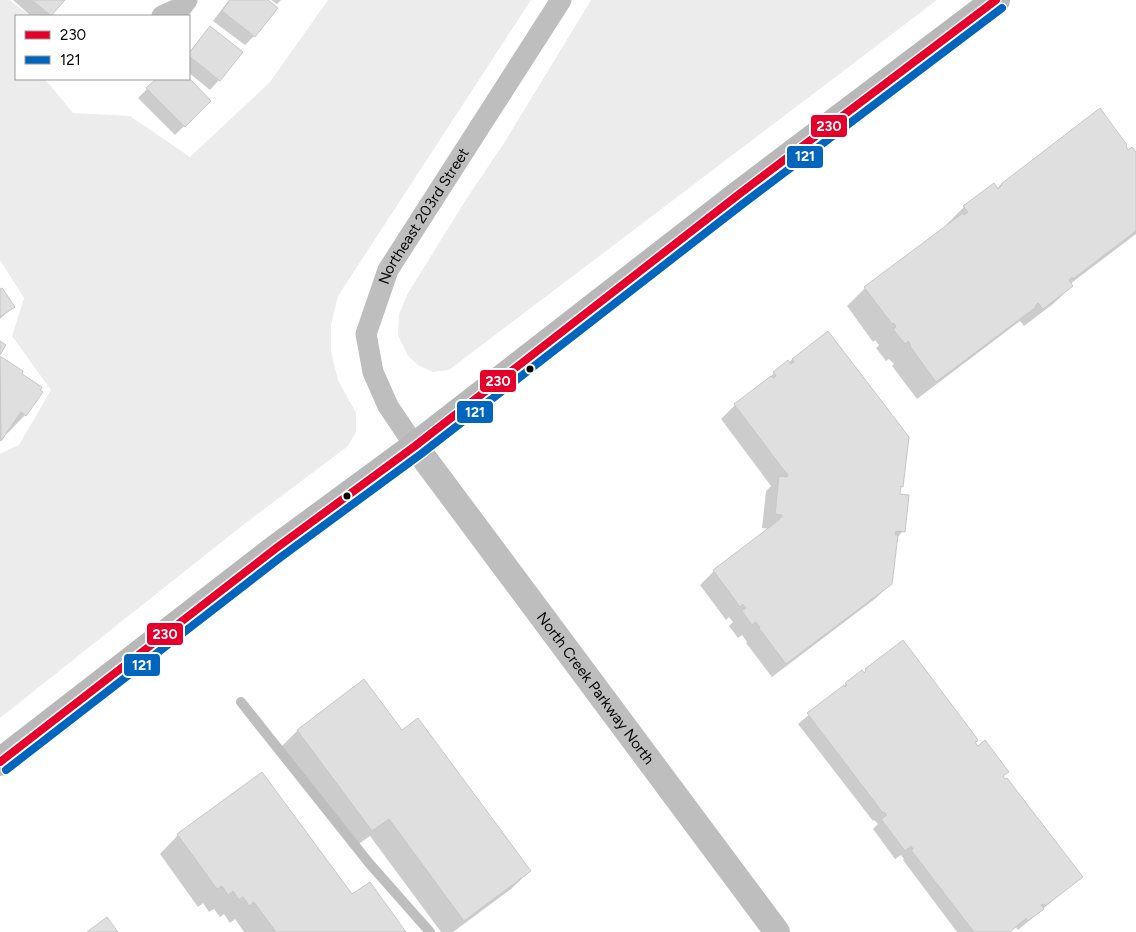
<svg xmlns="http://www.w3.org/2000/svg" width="1136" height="932" viewBox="0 0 1136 932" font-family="Figtree,sans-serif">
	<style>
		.green { fill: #ececec }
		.shadow { fill: #0003 }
		.building { fill: #dfdfdf; stroke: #c7c7c7 }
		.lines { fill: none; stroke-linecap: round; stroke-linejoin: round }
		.service { stroke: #bebebe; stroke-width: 10 }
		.minor { stroke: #bebebe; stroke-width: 21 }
		.tertiary { stroke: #bebebe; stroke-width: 26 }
		.secondary { stroke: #b8b8b8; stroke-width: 28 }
		.bus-1-casing { stroke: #fff; stroke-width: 11 }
		.bus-2-casing { stroke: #fff; stroke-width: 11 }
		.bus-1 { stroke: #e4002b; stroke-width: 8 }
		.bus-2 { stroke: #0065bd; stroke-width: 8 }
		.bus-dot { fill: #000; stroke: #fff; stroke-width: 2 }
		.labels { text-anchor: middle; stroke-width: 4; stroke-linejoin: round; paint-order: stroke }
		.street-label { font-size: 15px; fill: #000; stroke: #fff }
		.line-badge { stroke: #fff; stroke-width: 2 }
		.badge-label { font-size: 14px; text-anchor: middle; font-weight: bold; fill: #fff }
	</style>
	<rect width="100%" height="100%" fill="#fff"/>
	<path class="green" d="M0 0H9L31 16H16V79H45L73 113 130 116 190 157 270 82 328 0H531L338 296 331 325V351L338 380 356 413V432L348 446 243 525 0 718V454L19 445 51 390 12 336 24 298 0 260Z
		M591 0H937L449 370 433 372 418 365 408 356 398 335 399 314 408 293 467 198 504 143Z"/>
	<path class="shadow" d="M13 0H64L49 16H31Z
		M229 0H266L254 36 245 45 213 21Z
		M271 0H281L277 4Z
		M210 28 219 80 210 90 189 73V52Z
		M157 79H187L209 101 175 135 138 98Z
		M1124 146 1128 151 1136 154V234L1070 284 1072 286 1053 304 1024 326 1020 321 917 399 892 366 894 364 889 359 886 361 876 348 879 345 875 340 873 342 847 306 865 288 947 226 946 225 964 207 997 189 1001 184Z
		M0 290 13 307 0 319Z
		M828 333 902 486 900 489 899 495 903 531 896 539 891 584 876 598 772 677 746 643 747 642 742 635 738 638 729 626 733 622 729 617 726 620 700 585 714 571 770 529 762 528 766 491 771 486 721 419 735 405 764 383 774 373Z
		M0 357 22 372 25 415 0 441Z
		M903 642 974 743 1081 877 1018 930 1016 927 1009 932H957L903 860 904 859 901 855 895 859 873 829 878 824 874 820 873 821 798 724 846 684 863 673Z
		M298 730 530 871 511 889 453 932H441L370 836 353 848 279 749Z
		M178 835 352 896 405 932H244L235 919 230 923 224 914 220 917 214 909 209 912 203 903 198 907 160 854Z"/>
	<path class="building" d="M32 0H65L51 16Z
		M230 0H268L278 8 255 37 222 11Z
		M210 26 243 52 220 81 189 56V53Z
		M189 78 211 101 185 127 146 88 156 79Z
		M1100 108 1127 145 1126 146 1128 150 1132 147 1136 152V231L1073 279 1072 277 1069 280 1073 286 1043 309 1038 303 1035 306 1036 307 936 382 910 346 911 345 908 341 905 344 893 329 896 327 894 323 892 324 864 287 963 213 964 215 968 212 963 206 994 183 998 189 1002 185 1001 184Z
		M2 288 15 307 0 317V289Z
		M828 331 909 437 903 487 901 486 900 494 909 495 905 532 896 531 895 535H898L892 584 786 664 759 628 760 627 756 622 752 625 742 611 746 608 743 604 740 607 713 570 779 520 780 517H782V515L775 514 779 476 787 477 788 474 786 473 734 404 771 376 773 378 776 376 773 372 788 360 791 364 794 362 792 359Z
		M0 341 6 345 0 355Z
		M0 356 23 371 22 374 42 387 40 390 43 392 26 416 21 412 1 441Z
		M903 640 976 737 978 741 975 742 978 746 985 740 1009 772 1003 776 1005 779 1007 778 1083 877 1045 906 1044 904 1041 905 1044 909 1028 921 1026 918 1010 932H974L911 850 913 849 911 846 905 851 881 819 887 815 884 812 883 813 807 713 844 685 845 687 847 685 845 683 862 670 864 673 866 671 865 669Z
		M364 679 402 730 418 718 531 871 464 921 389 819 372 831 297 730Z
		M262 772 352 894 370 882 406 932H276L254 902 249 906 243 897 239 900 233 891 228 895 222 886 217 889 177 834Z
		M107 917 118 932H87Z"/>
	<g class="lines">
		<path class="service" d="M241 702 369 863 430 932"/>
		<g class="minor">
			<path d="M162 16 182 7 187 0"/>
			<path id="s1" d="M415 446 388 406 373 372 366 334 388 270 561 0"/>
		</g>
		<path class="tertiary" id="s2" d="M415 446 777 932"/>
		<path class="secondary" d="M0 762 275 549 415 446 738 195 996 0"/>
		<g class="bus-1-casing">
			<path id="bus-1" d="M0 762 275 549 415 446 738 195 996 0"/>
		</g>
		<g class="bus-2-casing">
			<path id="bus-2" d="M6 770 281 557 421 454 744 203 1002 8"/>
		</g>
		<use href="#bus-1" class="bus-1"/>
		<use href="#bus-2" class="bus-2"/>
	</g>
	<g class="bus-dot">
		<circle cx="530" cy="369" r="4.5"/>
		<circle cx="347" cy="496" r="4.5"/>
	</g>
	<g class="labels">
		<g class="street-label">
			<text dy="5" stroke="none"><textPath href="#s1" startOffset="256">Northeast 203rd Street</textPath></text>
			<text dy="5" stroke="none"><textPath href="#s2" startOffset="302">North Creek Parkway North</textPath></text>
		</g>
	</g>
	<g class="line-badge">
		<rect x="810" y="114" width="38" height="24" rx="5" fill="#e4002b"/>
		<rect x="786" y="145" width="38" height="24" rx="5" fill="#0065bd"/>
		<rect x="479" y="369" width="38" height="24" rx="5" fill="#e4002b"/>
		<rect x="456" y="400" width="38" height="24" rx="5" fill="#0065bd"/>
		<rect x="146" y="622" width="38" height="24" rx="5" fill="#e4002b"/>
		<rect x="123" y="653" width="38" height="24" rx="5" fill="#0065bd"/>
	</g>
	<g class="badge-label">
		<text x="829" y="131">230</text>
		<text x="805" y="161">121</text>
		<text x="498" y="386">230</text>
		<text x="475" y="417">121</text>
		<text x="165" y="639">230</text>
		<text x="142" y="670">121</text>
	</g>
	<rect x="15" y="15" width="175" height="65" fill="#ffffff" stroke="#999999"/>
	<rect x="25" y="31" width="25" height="8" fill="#e4002b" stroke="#999999"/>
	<text x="60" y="40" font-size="15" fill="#000000">230</text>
	<rect x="25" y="56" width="25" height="8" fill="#0065bd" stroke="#999999"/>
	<text x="60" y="65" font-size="15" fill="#000000">121</text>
</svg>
